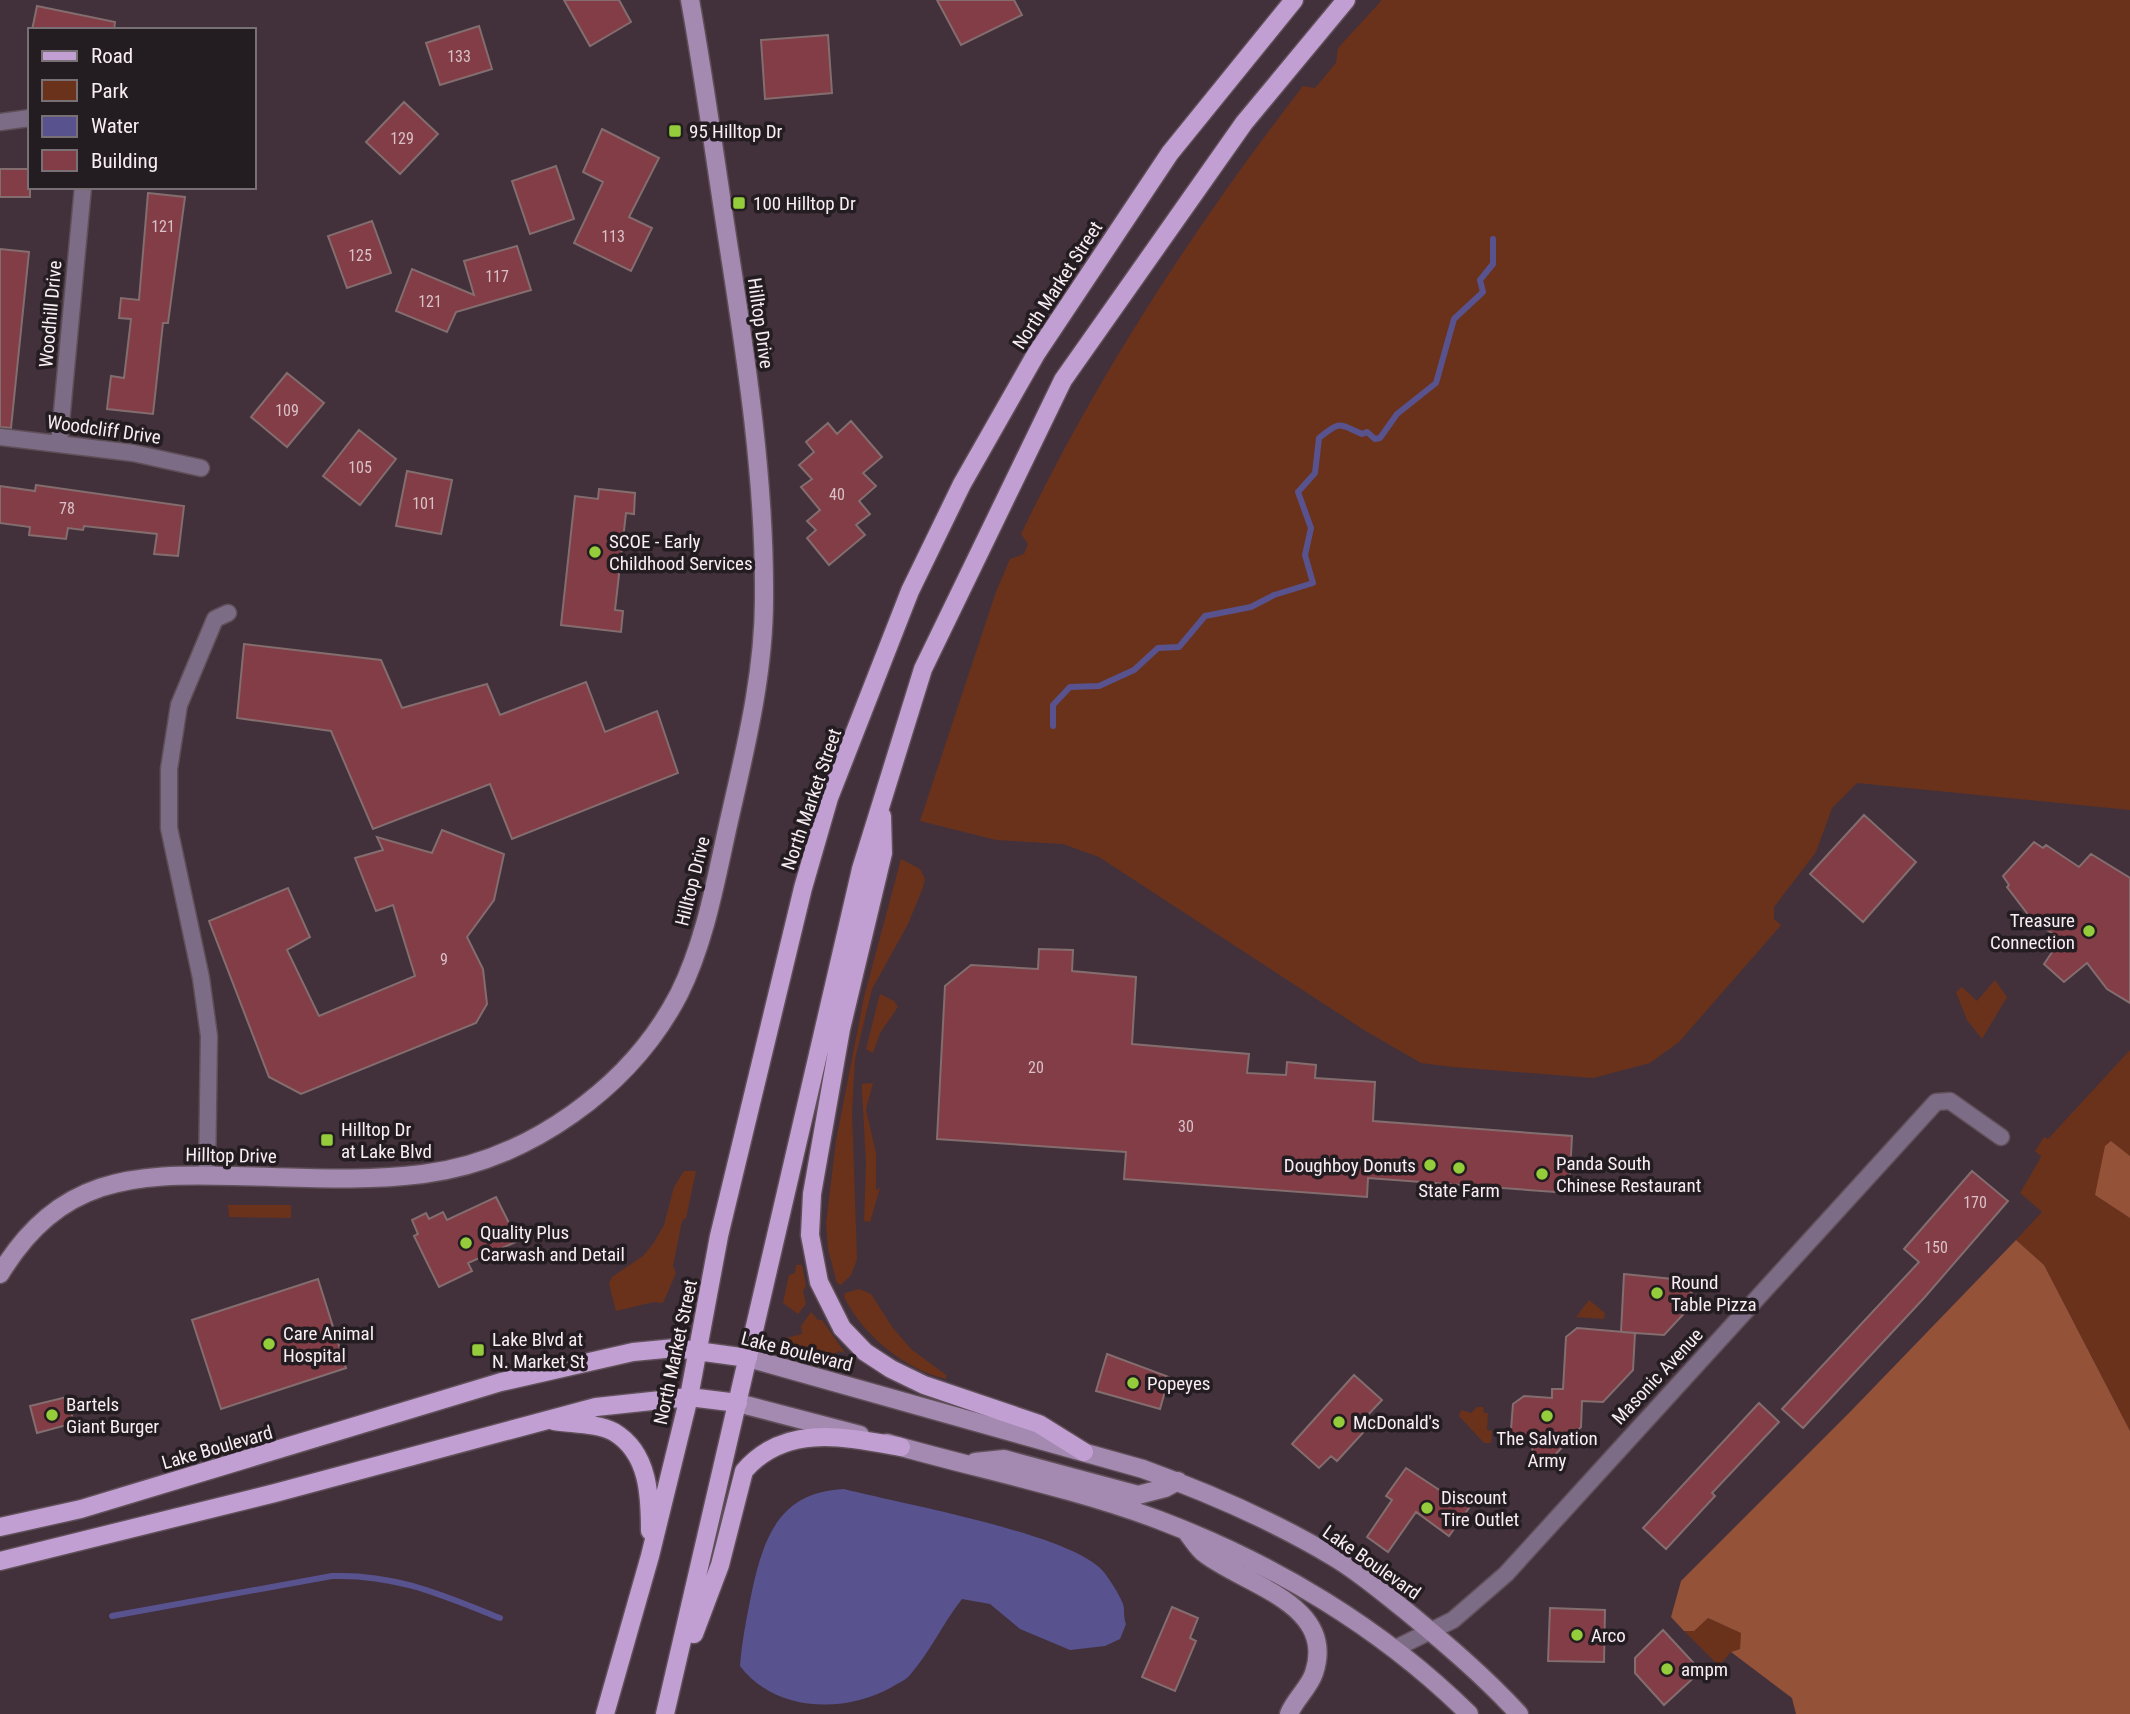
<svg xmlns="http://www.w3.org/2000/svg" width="2130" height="1714" viewBox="0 0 2130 1714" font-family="'Roboto Condensed',sans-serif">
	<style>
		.green { fill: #6a321b }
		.forest { fill: #945239 }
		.water { fill: #58538f }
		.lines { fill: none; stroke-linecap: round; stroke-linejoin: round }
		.stream { stroke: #58538f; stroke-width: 6 }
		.building { fill: #823d46; stroke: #836d6f; stroke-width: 2 }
		.minor-casing { stroke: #5f4f58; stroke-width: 19 }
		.secondary-casing { stroke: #5f4f58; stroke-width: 21 }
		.primary-casing { stroke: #5f4f58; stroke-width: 21 }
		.minor { stroke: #7d6c85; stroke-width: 16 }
		.secondary { stroke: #a489b0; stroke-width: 18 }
		.primary { stroke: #c29fd2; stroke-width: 18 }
		.poi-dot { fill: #94cc3c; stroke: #231c20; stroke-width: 2.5 }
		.labels { text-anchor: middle; stroke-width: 7; stroke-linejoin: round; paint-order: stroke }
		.number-label { font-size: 16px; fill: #dac1c8 }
		.poi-label { font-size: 19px; fill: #f8edf3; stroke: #231c20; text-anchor: start }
		.street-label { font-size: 19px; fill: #f8edf3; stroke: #231c20 }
	</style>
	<rect width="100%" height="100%" fill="#42313b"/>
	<path class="green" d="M1382 0H2130V810L1857 783 1832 808 1816 852 1774 907V919L1781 925 1679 1042 1650 1063 1593 1078 1453 1067 1421 1063 1364 1030 1099 857 1063 844 996 840 920 821 996 592 1010 559 1024 554 1028 544 1021 534C1098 374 1195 226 1303 86L1315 88 1336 63 1338 48Z
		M901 859 920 869 925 879 922 890 908 924 872 989 855 1059 852 1112 857 1259 851 1275 841 1285 837 1283 828 1249 826 1224 836 1141 864 997Z
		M1995 980 2007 997 1982 1039 1967 1020 1956 992 1962 987 1977 1001Z
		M880 994 894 1001 898 1007 880 1033 873 1053 866 1049Z
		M2130 1050V1156L2111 1141 2095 1195 2130 1218V1431L2044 1265 2016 1240 2042 1212 2020 1193 2040 1159 2041 1156 2035 1151 2044 1137 2048 1139Z
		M873 1083 866 1109 876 1154V1190L880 1188 870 1222 864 1221 866 1162 862 1092V1084Z
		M684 1171H696L686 1218 682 1221 673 1266 676 1273 663 1303 654 1302 616 1311 609 1284 612 1277 643 1256 653 1244 664 1225 674 1187Z
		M228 1205H291V1218L229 1217Z
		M796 1265H802L806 1286 803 1291 806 1304 798 1314 783 1303 789 1275 795 1273Z
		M859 1289 871 1294 892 1327 911 1349 946 1375V1379C904 1369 863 1335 844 1297L845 1293Z
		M1589 1300 1605 1313 1604 1319 1576 1317Z
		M811 1312 818 1320H822L845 1353 838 1351 833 1356 783 1344 782 1339 802 1334 801 1326Z
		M1477 1407H1483L1484 1413H1488L1487 1430 1492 1431 1491 1443H1484L1459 1416 1461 1410 1471 1413Z
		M1708 1618 1742 1633 1740 1649 1731 1652 1719 1666 1684 1631 1694 1630Z"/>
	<path class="forest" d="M2111 1141 2130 1156V1218L2095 1195 2105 1146Z
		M2016 1240 2044 1265 2130 1431V1714H1796L1792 1698 1731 1652 1740 1649 1741 1633 1708 1618 1694 1631H1684L1671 1617 1681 1581 1850 1412Z"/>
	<path class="water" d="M844 1489C902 1504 1061 1532 1100 1568 1106 1573 1121 1597 1123 1604 1125 1611 1123 1616 1126 1624L1120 1639 1105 1646 1070 1650 1020 1629 990 1604 962 1599C943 1623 930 1652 910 1675 906 1680 898 1683 892 1687 844 1714 775 1712 740 1666 742 1640 747 1616 752 1591 764 1536 780 1492 844 1489Z"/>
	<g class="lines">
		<path class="stream" d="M1053 726V705L1070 687 1099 686 1134 670 1158 648 1179 647 1205 616 1251 607 1274 595 1313 583 1305 555 1311 528 1298 492 1315 473 1319 438C1341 420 1339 424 1362 434L1367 432 1375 439 1380 438 1397 414 1436 383 1454 319 1483 292 1480 280 1493 264V239
			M112 1616 332 1576C396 1574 442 1595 500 1618"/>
	</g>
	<path class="building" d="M564 0H619L631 22 590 46Z
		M937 0H1014L1022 15 961 45Z
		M37 6 115 22 114 30H32Z
		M479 26 492 69 440 85 426 43Z
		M828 35 832 93 765 99 761 40Z
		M404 102 438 134 400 174 366 142Z
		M602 129 659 158 629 217 652 228 631 271 574 243 603 182 583 172Z
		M556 166 574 219 530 234 512 181Z
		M0 169H30V197H0Z
		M148 193 185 197 168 323H163L153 414 107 409 111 376 124 378 131 319 119 318 121 298 139 300Z
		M372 221 391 273 347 288 328 236Z
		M517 246 531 290 456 312 447 332 396 311 412 269 474 295 464 261Z
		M0 249 29 252 11 428 0 427Z
		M287 373 324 403 287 447 251 417Z
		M851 421 882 457 863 473 876 486 859 501 870 514 856 525 865 535 829 565 807 538 816 530 807 521 820 510 801 487 812 479 799 465 814 452 806 442 828 423 837 434Z
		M359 430 396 459 360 505 323 476Z
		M407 471 452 480 441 534 396 526Z
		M36 485 184 506 178 556 154 554 157 534 84 526 83 530 68 528 66 539 29 535 30 527 0 523V486L35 491Z
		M599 489 635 493 634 514 626 513 615 610 623 611 621 632 561 625 575 496 598 499Z
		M244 644 381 660 402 708 487 684 500 715 586 682 605 732 657 711 678 773 512 839 490 784 373 829 331 731 237 718Z
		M1864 815 1916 862 1863 922 1810 874Z
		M442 830 504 854 494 900 467 937 483 969 487 1004 476 1023 301 1094 269 1077 209 921 288 888 310 937 287 950 319 1016 415 976 393 905 376 911 355 858 383 850 377 837 432 853Z
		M2034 842 2043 848 2046 845 2079 867 2091 854 2130 878V1003L2107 989 2087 963 2064 982 2044 964 2061 939 2033 921 2007 887 2009 885 2003 876Z
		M1039 949 1073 950 1072 971 1136 977 1132 1044 1249 1054 1247 1073 1286 1075 1287 1062 1316 1065 1315 1078 1375 1082 1373 1121 1572 1136 1569 1193 1368 1178 1367 1197 1124 1179 1126 1152 937 1139 945 986 971 965 1038 969Z
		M1972 1171 2008 1201 1924 1298 1803 1428 1782 1409 1919 1262 1904 1249Z
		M496 1197 518 1241 468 1263 472 1271 439 1287 414 1236 418 1234 412 1220 426 1213 429 1219 443 1212 447 1220Z
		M1624 1274 1692 1281 1691 1306 1664 1335 1621 1332Z
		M318 1279 346 1368 221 1409 192 1320Z
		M1577 1328 1635 1333 1633 1370 1603 1402 1582 1401 1581 1427 1554 1456 1532 1454 1533 1444 1510 1442 1513 1404 1524 1396 1552 1398V1389H1563L1566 1337Z
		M1107 1354 1169 1377 1160 1409 1096 1391Z
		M1354 1375 1382 1400 1364 1419 1370 1425 1337 1461 1331 1456 1319 1468 1292 1444Z
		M67 1397 74 1423 37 1433 30 1406Z
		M1759 1403 1779 1422 1712 1493 1715 1496 1666 1549 1643 1528Z
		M1406 1468 1450 1497 1454 1492 1471 1505 1449 1536 1416 1512 1388 1552 1367 1537 1392 1500 1386 1496Z
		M1172 1607 1198 1618 1190 1638 1196 1641 1175 1691 1142 1677Z
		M1550 1608 1605 1610 1604 1662 1548 1661Z
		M1663 1630 1701 1671 1664 1705 1635 1673V1658Z"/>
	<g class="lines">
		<g class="minor-casing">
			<path id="minor" d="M0 122 30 118
				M0 437 133 453 201 468
				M59 444 83 187
				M207 1175 209 1036 201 978 169 828V769L179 705 215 619 228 613
				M1394 1649 1453 1620 1506 1574 1936 1102 1950 1101 2001 1137"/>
		</g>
		<g class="secondary-casing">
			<path id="secondary" d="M0 1274C59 1177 132 1173 234 1176 297 1177 361 1182 423 1174 528 1161 631 1087 679 994 707 938 717 872 731 812 747 742 764 671 764 599 765 482 747 364 729 249 716 166 705 83 690 0
				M748 1358 1143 1469C1209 1493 1272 1520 1332 1556 1358 1571 1381 1591 1405 1610 1445 1643 1484 1676 1519 1714
				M738 1403 860 1435
				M887 1443C977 1469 1071 1487 1159 1520 1273 1563 1382 1628 1469 1714
				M975 1462 1004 1459 1138 1495 1165 1488 1178 1481
				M1188 1534C1193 1540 1198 1549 1205 1554 1245 1585 1337 1604 1314 1673 1309 1688 1295 1699 1289 1714"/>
		</g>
		<g class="primary-casing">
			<path id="primary" d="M882 816 883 853 841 1029 812 1194 810 1235 819 1282 842 1328 865 1352 891 1369 924 1385 1039 1424 1084 1452
				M554 1421C572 1424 597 1423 614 1432 649 1453 650 1496 650 1531
				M0 1527 81 1509 501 1382 633 1352 675 1348 748 1358
				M0 1561 275 1493 596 1407 689 1397 738 1403
				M694 1634 720 1565 744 1471C785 1423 846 1437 901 1447
				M605 1714 650 1556 689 1397 719 1236 803 888 829 798 910 591 962 484 1036 354 1170 153 1294 0
				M665 1714 861 869 923 669 1063 380 1244 123 1346 0"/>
		</g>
		<use href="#minor" class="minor"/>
		<use href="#secondary" class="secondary"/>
		<use href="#primary" class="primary"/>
	</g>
	<g class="poi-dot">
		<rect x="668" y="124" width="14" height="14" rx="3.5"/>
		<rect x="732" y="196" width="14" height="14" rx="3.5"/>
		<circle cx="595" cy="552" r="7"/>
		<circle cx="2089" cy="931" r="7"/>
		<rect x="320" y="1133" width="14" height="14" rx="3.5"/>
		<circle cx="1430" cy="1165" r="7"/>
		<circle cx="1459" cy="1168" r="7"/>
		<circle cx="1542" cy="1174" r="7"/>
		<circle cx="466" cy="1243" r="7"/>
		<circle cx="1657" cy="1293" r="7"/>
		<circle cx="269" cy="1344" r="7"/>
		<rect x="471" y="1343" width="14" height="14" rx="3.5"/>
		<circle cx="1133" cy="1383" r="7"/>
		<circle cx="52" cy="1415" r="7"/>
		<circle cx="1547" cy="1416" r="7"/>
		<circle cx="1339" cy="1422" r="7"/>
		<circle cx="1427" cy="1508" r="7"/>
		<circle cx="1577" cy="1635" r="7"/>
		<circle cx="1667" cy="1669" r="7"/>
	</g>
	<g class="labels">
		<g class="number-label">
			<text x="459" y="62">133</text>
			<text x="402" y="144">129</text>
			<text x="163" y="232">121</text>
			<text x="613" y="242">113</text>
			<text x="360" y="261">125</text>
			<text x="497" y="282">117</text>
			<text x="430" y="307">121</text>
			<text x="287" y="416">109</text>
			<text x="360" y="473">105</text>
			<text x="837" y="500">40</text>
			<text x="424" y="509">101</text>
			<text x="67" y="514">78</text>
			<text x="444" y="965">9</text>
			<text x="1036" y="1073">20</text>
			<text x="1186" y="1132">30</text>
			<text x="1975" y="1208">170</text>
			<text x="1936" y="1253">150</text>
		</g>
		<g class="poi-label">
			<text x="689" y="138">95 Hilltop Dr</text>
			<text x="753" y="210">100 Hilltop Dr</text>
			<text x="609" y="548">SCOE - Early<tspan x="609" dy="22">Childhood Services</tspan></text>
			<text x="2075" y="927" text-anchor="end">Treasure<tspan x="2075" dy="22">Connection</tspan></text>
			<text x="341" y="1136">Hilltop Dr<tspan x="341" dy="22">at Lake Blvd</tspan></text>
			<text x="1556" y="1170">Panda South<tspan x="1556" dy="22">Chinese Restaurant</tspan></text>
			<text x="1416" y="1172" text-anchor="end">Doughboy Donuts</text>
			<text x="1459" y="1197" text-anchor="middle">State Farm</text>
			<text x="480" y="1239">Quality Plus<tspan x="480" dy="22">Carwash and Detail</tspan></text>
			<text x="1671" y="1289">Round<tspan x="1671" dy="22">Table Pizza</tspan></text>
			<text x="283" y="1340">Care Animal<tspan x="283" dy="22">Hospital</tspan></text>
			<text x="492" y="1346">Lake Blvd at<tspan x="492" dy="22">N. Market St</tspan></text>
			<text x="1147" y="1390">Popeyes</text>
			<text x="66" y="1411">Bartels<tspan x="66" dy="22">Giant Burger</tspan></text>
			<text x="1353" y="1429">McDonald's</text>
			<text x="1547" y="1445" text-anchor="middle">The Salvation<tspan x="1547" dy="22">Army</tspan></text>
			<text x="1441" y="1504">Discount<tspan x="1441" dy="22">Tire Outlet</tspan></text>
			<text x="1591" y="1642">Arco</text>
			<text x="1681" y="1676">ampm</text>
		</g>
		<g class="street-label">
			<text transform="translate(1057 285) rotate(-57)" y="7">North Market Street</text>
			<text transform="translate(50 314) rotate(-85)" y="7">Woodhill Drive</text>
			<text transform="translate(761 323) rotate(82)" y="7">Hilltop Drive</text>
			<text transform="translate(104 429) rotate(8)" y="7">Woodcliff Drive</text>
			<text transform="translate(811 799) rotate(-71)" y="7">North Market Street</text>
			<text transform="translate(692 881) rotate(-76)" y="7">Hilltop Drive</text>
			<text transform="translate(231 1155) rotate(1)" y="7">Hilltop Drive</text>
			<text transform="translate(797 1351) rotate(14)" y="7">Lake Boulevard</text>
			<text transform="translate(675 1352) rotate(-78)" y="7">North Market Street</text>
			<text transform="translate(1657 1376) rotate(-47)" y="7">Masonic Avenue</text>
			<text transform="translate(217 1447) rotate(-16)" y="7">Lake Boulevard</text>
			<text transform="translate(1372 1562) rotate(35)" y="7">Lake Boulevard</text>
		</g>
	</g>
	<rect x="28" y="28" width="228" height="161" fill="#231c20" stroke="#787074" stroke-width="2"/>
	<rect x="42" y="51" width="35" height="10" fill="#c29fd2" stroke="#787074" stroke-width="2"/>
	<text x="91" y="63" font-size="21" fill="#f8edf3">Road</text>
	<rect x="42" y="80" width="35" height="21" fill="#6a321b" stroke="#787074" stroke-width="2"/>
	<text x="91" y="98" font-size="21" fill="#f8edf3">Park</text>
	<rect x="42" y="116" width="35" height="21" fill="#58538f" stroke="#787074" stroke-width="2"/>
	<text x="91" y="133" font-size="21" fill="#f8edf3">Water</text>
	<rect x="42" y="150" width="35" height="21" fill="#823d46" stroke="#787074" stroke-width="2"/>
	<text x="91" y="168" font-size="21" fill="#f8edf3">Building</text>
</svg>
